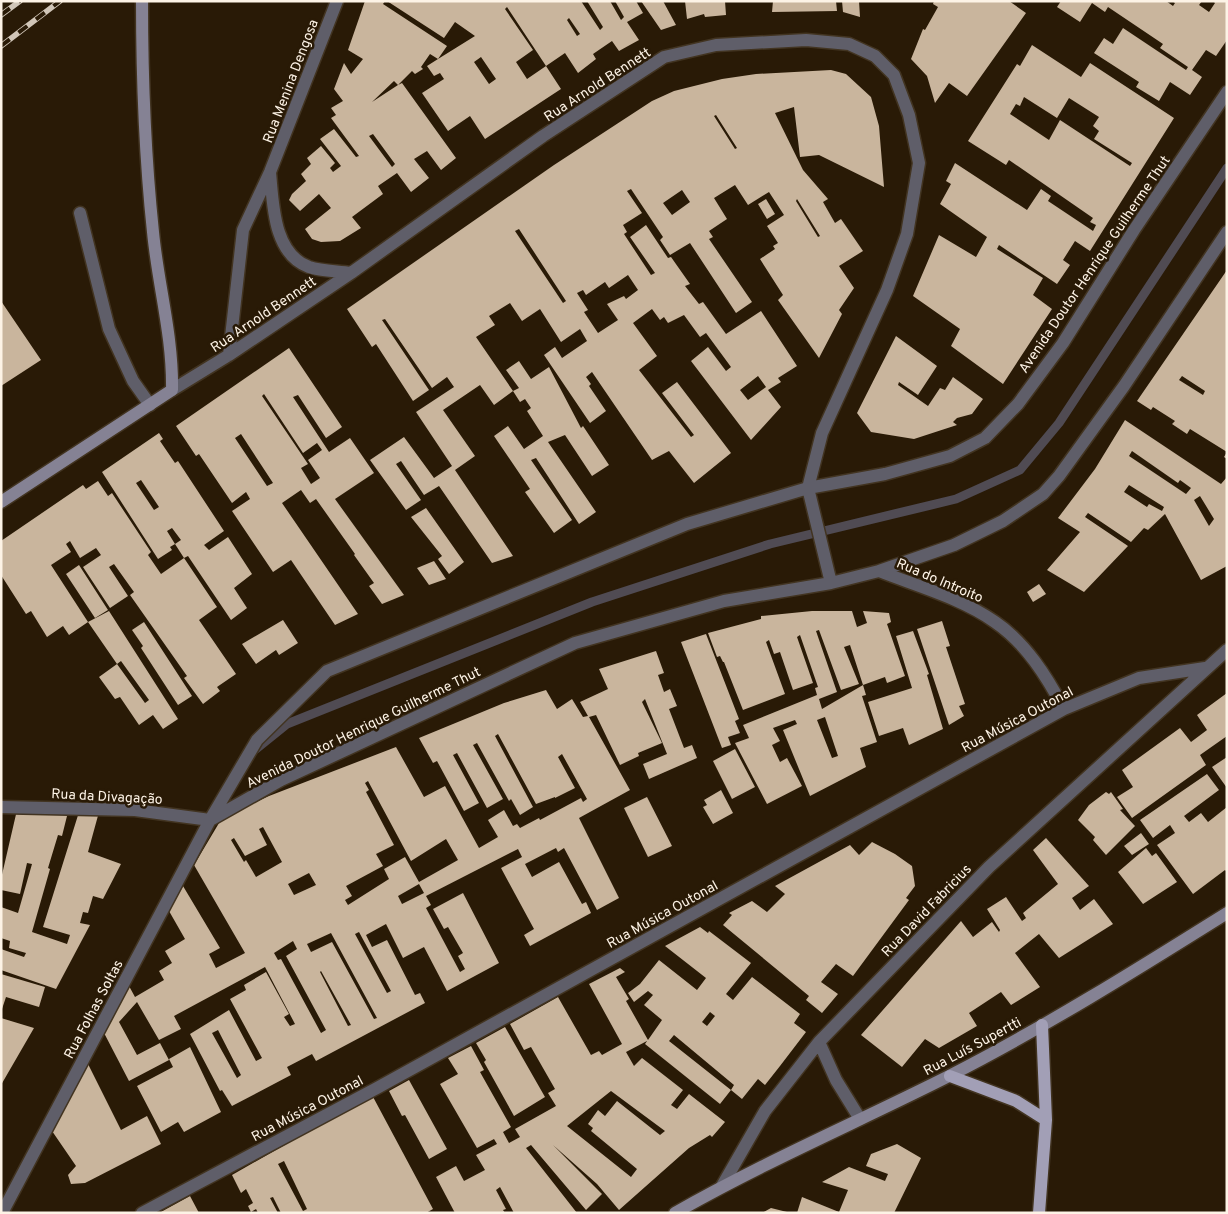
<svg xmlns="http://www.w3.org/2000/svg" width="1228" height="1214" viewBox="0 0 1228 1214" font-family="Overpass,sans-serif">
	<style>
		.lines { fill: none; stroke-linecap: round; stroke-linejoin: round }
		.stream { stroke: #504b53; stroke-width: 9 }
		.building { fill: #c9b59d; fill-rule: evenodd }
		.lane-casing { stroke: #423421; stroke-width: 15 }
		.street-casing { stroke: #423421; stroke-width: 15 }
		.secondary-casing { stroke: #423421; stroke-width: 15 }
		.primary-casing { stroke: #423421; stroke-width: 15 }
		.lane { stroke: #5f5e69; stroke-width: 12 }
		.street { stroke: #5f5e69; stroke-width: 12 }
		.secondary { stroke: #858294; stroke-width: 12 }
		.primary { stroke: #a29fb6; stroke-width: 12 }
		.rail-casing { stroke: #d1c6b8; stroke-width: 5.5 }
		.rail { stroke: #291a06; stroke-width: 4; stroke-dasharray: 11; stroke-linecap: butt }
		.labels { text-anchor: middle; stroke-width: 5; stroke-linejoin: round; paint-order: stroke }
		.street-label { font-size: 14px; fill: #fdf3e6; stroke: #291a06 }
	</style>
	<rect width="100%" height="100%" fill="#291a06"/>
	<g class="lines">
		<path class="stream" d="M256 749 287 724 592 602 770 544 956 499 1020 470 1059 423 1227 168"/>
	</g>
	<path class="building" d="M365 1H385L383 4 447 46 438 59 475 36 455 22 444 38 387 1H581L600 30 603 27 587 1H610L621 20 624 17 615 1H636L643 13 627 22 639 40 619 51 612 41 593 54 596 59 578 73 565 53 546 66 507 7 505 9 533 50 516 62 527 79 546 66 561 89 485 139 470 116 448 131 422 93 444 79 440 73 434 76 427 66 438 59 430 54 421 67 423 69 415 74 412 71 398 85 402 83 456 158 441 170 427 151 414 159 429 178 411 192 397 173 378 186 383 194 352 217 361 228 340 241 321 242 312 239 305 229 331 208 319 194 300 211 289 200 292 194 306 181 301 174 311 164 307 158 321 146 335 163 330 168 333 172 341 166 320 139 334 129 356 157 359 156 331 118 336 115 331 108 343 101 334 89 344 63 351 74 363 59 348 50ZM569 18 580 34 577 36 567 20ZM481 57 496 79 489 84 474 62ZM394 81 398 85 372 102ZM373 134 395 164 392 167 369 136Z
		M641 1H663L676 25 661 30Z
		M685 1H725L726 15 705 17 704 14 687 19Z
		M773 1H836L837 11 772 12Z
		M842 1H859L860 17 843 12Z
		M934 1H1009L1026 13 967 96 949 83 935 103 927 76 911 59 923 29 925 30 938 7 933 4Z
		M1061 1H1166L1173 6 1175 3 1172 1H1202L1199 5 1209 12 1215 3 1213 1H1227V40L1216 56 1206 50 1192 70 1202 77 1190 95 1170 82 1159 101 1136 87 1139 82 1094 53 1104 38 1113 44 1123 28 1186 70 1188 67 1160 48 1163 44 1108 7 1105 12 1092 3 1080 22 1057 7Z
		M1032 45 1081 77 1090 63 1174 118 1090 251 1075 241 1063 260 1070 265 1057 284 999 245 997 249 1043 278 1033 295 1052 309 1003 384 951 346 960 329 913 296 939 235 976 257 987 237 940 204 951 184 946 181 955 163 1027 210 1041 189 1051 196 1048 201 1093 231 1096 225 1090 222 1093 218 1009 160 1006 165 968 141 1017 64 1020 66ZM1024 97 1057 118 1069 98 1099 117 1093 126 1099 131 1094 139 1132 163 1130 166 1060 120 1049 140 1010 114 1016 104 1020 106Z
		M831 70 846 74 871 97 879 126 884 187 819 155 800 157 794 107 775 113 803 170 828 199 823 202 835 223 841 219 863 251 839 266 854 288 839 310 842 314 819 358 778 300 783 295 760 259 775 249 773 246 778 243 767 226 784 215 769 192 748 205 735 185 714 198 727 219 709 231 713 237 709 239 752 302 736 313 690 243 670 255 660 240 663 237 631 189 627 191 642 213 623 225 627 232 624 234 651 275 655 273 630 237 646 225 668 258 671 257 690 284 685 286 699 304 703 302 726 334 761 311 797 366 778 378 781 382 768 390 781 407 751 440 691 361 708 347 726 371 731 367 706 333 700 337 684 315 668 323 664 317 660 320 652 309 633 323 657 356 639 370 691 437 694 435 662 393 677 382 731 453 694 483 669 451 652 460 592 372 586 377 591 384 589 386 606 411 590 423 544 355 555 347 562 358 587 341 580 329 561 342 540 309 522 321 510 303 489 316 495 325 476 337 513 391 519 388 506 370 519 361 531 379 549 367 581 428 583 426 609 465 592 476 565 435 548 442 596 512 579 524 536 458 531 460 572 520 554 533 525 492 530 489 494 436 508 426 524 449 543 436 527 411 531 408 525 399 520 402 513 391 494 405 480 385 443 410 475 456 455 470 513 556 492 563 439 486 424 495 401 461 396 464 421 500 406 510 370 460 404 437 434 478 452 466 416 412 454 387 447 377 432 388 385 319 382 320 429 390 413 401 376 344 372 347 347 309 554 165 652 101 674 91 722 79 756 74ZM716 115 737 148 735 149 714 116ZM682 190 690 202 672 215 663 203ZM797 199 820 236 818 237 796 201ZM519 229 566 301 563 303 515 231ZM628 275 638 290 626 299 624 296 607 304 618 320 598 333 584 312 588 310 577 293 583 290 586 295 605 282 609 288ZM758 376 766 387 748 400 740 390Z
		M766 199 775 214 767 219 758 204Z
		M1227 270V459L1224 457 1227 452 1190 429 1187 434 1172 424 1175 421 1153 407 1151 410 1137 401ZM1182 376 1205 391 1203 395 1179 380Z
		M1 301 41 360 1 386Z
		M896 336 937 366 918 395 899 382 898 385 928 406 940 388 945 390 953 377 983 399 972 414 957 418 953 422 957 425 914 439 871 432 857 413Z
		M289 348 342 427 326 438 298 395 293 397 329 452 350 438 374 473 335 499 404 595 382 604 369 586 374 583 354 555 355 554 316 499 310 503 301 490 282 503 358 614 335 625 291 560 273 572 232 511 250 499 246 492 232 503 199 454 196 456 176 426ZM264 394 303 453 317 443 322 450 308 460 320 478 311 484 301 468 308 464 262 396ZM241 434 273 483 267 486 235 438Z
		M1125 420 1221 484 1227 477V566L1201 580 1165 514 1148 530 1144 528 1131 542 1088 513 1085 517 1128 546 1084 592 1047 570 1080 532 1058 518 1095 469ZM1132 451 1178 483 1180 480 1191 488 1186 494 1129 456ZM1129 485 1164 507 1162 511 1149 504 1147 507 1124 492ZM1200 496 1214 519 1209 526 1194 500Z
		M159 433 163 439 160 441 175 463 178 461 224 531 204 545 209 550 228 537 252 574 234 588 247 608 231 620 188 556 184 558 175 544 170 547 172 550 158 559 102 472ZM141 480 159 507 154 510 136 483ZM172 528 181 540 175 544 167 531Z
		M98 481 108 496 112 493 151 552 148 555 161 574 184 558 217 607 199 620 236 674 217 687 220 691 203 704 184 678 187 676 130 595 134 592 114 564 109 567 128 596 110 608 83 567 101 555 96 548 80 558 70 541 66 544 71 552 51 565 88 622 109 611 178 719 163 729 153 715 139 725 120 697 115 699 99 677 117 664 145 703 149 700 121 661 117 664 88 622 69 635 63 626 47 637 31 611 26 614 1 575V541L83 485 86 489Z
		M426 508 464 562 449 574 438 559 442 556 411 517Z
		M434 561 446 579 429 585 417 568Z
		M79 565 108 610 95 618 66 574Z
		M1039 584 1046 594 1033 602 1027 592Z
		M812 611H852L857 627 867 623 863 611 889 613 891 622 887 624 905 676 887 683 885 677 863 685 850 645 844 647 859 684 841 690 819 630 816 631 837 692 819 699 822 709 863 685 866 695 862 696 877 742 860 748 866 767 810 796 783 730 797 724 795 720 773 728 780 741 772 745 780 762 787 758 802 786 767 804 735 743 749 738 743 725 817 695 815 688 818 687 800 635 797 637 813 683 793 690 780 652 774 654 769 640 766 642 785 694 743 710 724 662H723L720 656 717 657 708 633 761 619V616ZM825 717 838 756 832 758 817 720Z
		M283 620 298 643 279 655 276 650 256 664 242 644Z
		M942 621 950 646 946 647 965 704 959 706 964 716 949 725 917 629Z
		M144 622 192 696 178 705 141 648 143 646 132 630Z
		M913 631 929 674 927 675 943 729 909 745 903 728 879 736 868 702 912 688 896 636Z
		M706 634 739 719 735 721 740 733 728 737 731 745 722 748 681 642Z
		M656 651 664 673 658 675 664 692 670 689 677 706 669 709 684 748 692 745 697 758 649 779 643 764 667 754 645 699 642 702 662 743 638 753 639 756 620 765 596 715 589 717 630 790 579 818 619 898 597 910 564 848 558 852 556 848 525 864 532 877 559 862 582 904 586 902 591 913 530 946 524 935 534 929 501 868 522 857 518 849 426 896 431 905 426 908 460 972 465 969 458 956 463 953 448 927 444 929 433 909 463 893 499 963 447 991 424 947 403 958 386 924 366 935 372 947 387 940 415 995 420 993 425 1003 316 1061 312 1054 287 1067 291 1075 232 1106 222 1090 220 1091 190 1034 229 1010 256 1061 262 1058 230 999 246 990 244 985 266 972 289 1014 284 1017 290 1026 295 1024 265 967 174 1016 181 1029 159 1040 137 1002 119 1022 137 1055 160 1043 169 1060 129 1081 103 1031 129 986 135 997 164 980 159 971 172 963 165 951 185 939 169 911 183 886 220 948 209 954 216 968 245 953 194 865 222 818 269 796 396 747 424 797 445 786 479 848 498 837 488 820 504 810 513 826 517 824 520 828 539 818 540 820 581 798 583 802 587 799 562 754 558 757 575 788 555 798V797L536 804 498 734 495 736 533 807 520 815 511 799 509 801 477 743 473 745 503 799 487 808 457 753 453 755 479 803 464 811 437 761 433 763 419 738 504 703 546 690 557 709 572 699 583 717 588 716 580 702 608 689 599 669ZM368 781 411 861 446 839 458 860 419 882 405 857 384 869 389 879 348 905 345 900 352 896 346 886 383 866 376 854 394 845 366 792 369 790 365 783ZM263 827 282 862 256 877 246 860 244 862 231 840 234 838 245 856 267 845 259 829ZM309 873 316 885 294 895 288 884ZM419 884 424 893 402 904 398 896ZM359 932 391 991 387 993 355 934ZM331 933 377 1018 374 1019 332 942 311 952 307 944ZM293 941 297 949 286 956 326 1030 321 1033 281 959 278 960 274 953ZM321 971 351 1025 348 1026 320 972ZM218 1030 241 1075 237 1078 212 1033Z
		M1227 693V736L1200 755 1206 765 1132 818 1117 797 1133 787 1122 770 1180 728 1191 742 1207 730 1197 715Z
		M735 749 755 787 732 799 713 761Z
		M1227 757V788L1212 767Z
		M1207 774 1219 790 1184 816 1189 822 1201 813 1208 822 1227 807V872L1225 870 1193 894 1157 845 1175 833 1170 825 1153 838 1140 820Z
		M721 790 733 813 713 824 703 807 707 805 704 800Z
		M1106 792 1109 794 1111 792 1123 809 1120 810 1135 826 1106 855 1093 840 1095 837 1078 820 1089 805Z
		M647 797 672 846 648 857 624 808Z
		M17 810 68 812 62 836 58 835 48 868 50 869 32 932 67 944 70 935 43 927 79 812H99L88 852 121 864 103 899 93 896 88 913 83 912 80 923 90 925 56 989 1 970V949L24 957 26 953 9 948 10 941 1 938V907L18 913 32 864 27 863 20 894 1 890V879Z
		M1141 833 1149 844 1132 855 1124 846Z
		M1046 838 1089 886 1072 898 1080 910 1094 899 1113 924 1059 958 1039 934 1015 953 1040 987 1011 1005 1001 992 969 1013 977 1026 939 1048 925 1039 902 1067 861 1035 961 921 973 937 992 922 999 932 1000 930 987 909 1006 897 1022 921 1026 918 1023 913 1058 884 1033 850Z
		M872 842 895 854 912 866 915 886 906 898 909 900 853 976 836 964 821 982 838 994 822 1013 806 1000 809 996 723 925 732 915 729 913 752 901 767 912 785 894 775 886 850 845 859 855Z
		M1146 848 1152 856 1156 853 1177 882 1143 904 1118 872Z
		M700 927 708 933 709 931 751 963 726 994 733 1000 752 977 800 1014 794 1023 806 1032 780 1066 765 1085 758 1079 742 1099 731 1090 720 1104 645 1044 647 1041 626 1052 634 1066 642 1058 683 1090 671 1105 677 1109 689 1094 725 1122 712 1137 710 1135 689 1148 619 1210 597 1184 553 1145 602 1194 586 1210 531 1145 526 1148 577 1213H514L500 1187 496 1190 506 1209 503 1210 505 1213H455L436 1177 456 1166 464 1181 485 1170 476 1155 497 1144 494 1139 477 1148 440 1084 458 1074 448 1058 471 1046 484 1070 480 1072 511 1127 503 1132 509 1143 520 1137 515 1129 556 1106 548 1093 555 1089 531 1047 524 1050 510 1024 558 997 591 1055 599 1051 602 1055 622 1044 589 984 620 968 625 972 616 977 629 999 626 1001 648 1040 662 1020 644 1005 653 995 648 991 634 1002 628 993 640 984 659 960 697 990 706 978 665 946ZM710 1012 715 1016 707 1026 702 1022ZM674 1035 734 1085 731 1090 669 1041ZM611 1091 665 1131 660 1135 617 1101 605 1116 598 1110 588 1124 593 1128 591 1131 637 1169 631 1177 567 1126Z
		M1 974 45 987 39 1007 6 997 1 1012Z
		M1 1018 34 1028 1 1085Z
		M505 1027 545 1097 514 1116 484 1062 486 1060 476 1043Z
		M190 1047 221 1112 184 1132 178 1122 161 1132 137 1086 173 1067 169 1059Z
		M88 1064 121 1130 147 1116 161 1144 85 1183 71 1184 68 1175 76 1166 52 1131Z
		M409 1080 447 1149 429 1159 405 1115 402 1116 389 1091Z
		M372 1095 433 1209 426 1213H281L273 1197 270 1198 278 1213H258L256 1209 251 1212 248 1206 253 1203 246 1189 241 1193 232 1175ZM284 1161 307 1209 303 1211 278 1164Z
		M897 1144 921 1158 894 1213H797L802 1197 839 1212 848 1190 822 1182 849 1167 885 1181 888 1174 866 1166 871 1154Z
		M190 1196 199 1213H159L170 1207Z
		M771 1208 787 1212V1213H762Z"/>
	<g class="lines">
		<g class="lane-casing">
			<path id="lane" d="M80 213 109 329 133 381 150 405"/>
		</g>
		<g class="street-casing">
			<path id="street" d="M270 172C273 203 273 254 309 267 321 271 337 271 351 273
				M229 355 243 230 270 172 337 1
				M172 390 229 355 351 273 543 136 664 57 716 45 806 40 849 44 875 56 894 75 909 115 919 163 907 234 887 290 822 433 808 488 831 583
				M879 571C917 586 961 598 995 622 1026 643 1047 677 1064 709
				M1 807 135 810 210 820
				M212 819 281 780 575 643 724 601 831 583 879 571 954 545 1003 521 1043 494 1059 476 1124 386 1227 232
				M819 1042 836 1080 860 1119
				M722 1186 765 1111 819 1042 989 867 1227 650
				M2 1213 210 820 257 740 327 671 687 524 808 488 885 474 950 456 985 438 1018 404 1063 343 1134 230 1227 92
				M142 1213 377 1088 1064 709 1139 678 1205 668"/>
		</g>
		<g class="secondary-casing">
			<path id="secondary" d="M1 502 172 390C173 336 158 285 153 232 145 156 142 78 142 1
				M675 1213C764 1162 858 1122 949 1076 1045 1027 1136 970 1227 913"/>
		</g>
		<g class="primary-casing">
			<path id="primary" d="M950 1076 1016 1101 1046 1120
				M1039 1213 1046 1120 1042 1025"/>
		</g>
		<use href="#lane" class="lane"/>
		<use href="#street" class="street"/>
		<use href="#secondary" class="secondary"/>
		<use href="#primary" class="primary"/>
		<g class="rail-casing">
			<path id="rail" d="M1 15 20 1
				M1 46 60 1"/>
		</g>
		<use href="#rail" class="rail"/>
	</g>
	<g class="labels">
		<g class="street-label">
			<text transform="translate(290 81) rotate(-69)" y="5">Rua Menina Dengosa</text>
			<text transform="translate(597 84) rotate(-33)" y="5">Rua Arnold Bennett</text>
			<text transform="translate(1094 264) rotate(-56)" y="5">Avenida Doutor Henrique Guilherme Thut</text>
			<text transform="translate(263 314) rotate(-34)" y="5">Rua Arnold Bennett</text>
			<text transform="translate(940 580) rotate(23)" y="5">Rua do Introito</text>
			<text transform="translate(1017 719) rotate(-28)" y="5">Rua Música Outonal</text>
			<text transform="translate(363 727) rotate(-26)" y="5">Avenida Doutor Henrique Guilherme Thut</text>
			<text transform="translate(107 796) rotate(3)" y="5">Rua da Divagação</text>
			<text transform="translate(926 910) rotate(-46)" y="5">Rua David Fabricius</text>
			<text transform="translate(662 914) rotate(-29)" y="5">Rua Música Outonal</text>
			<text transform="translate(93 1009) rotate(-62)" y="5">Rua Folhas Soltas</text>
			<text transform="translate(972 1046) rotate(-28)" y="5">Rua Luís Supertti</text>
			<text transform="translate(307 1108) rotate(-28)" y="5">Rua Música Outonal</text>
		</g>
	</g>
	<rect width="1228" height="1214" fill="none" stroke="#fdf3e6" stroke-width="5"/>
</svg>
